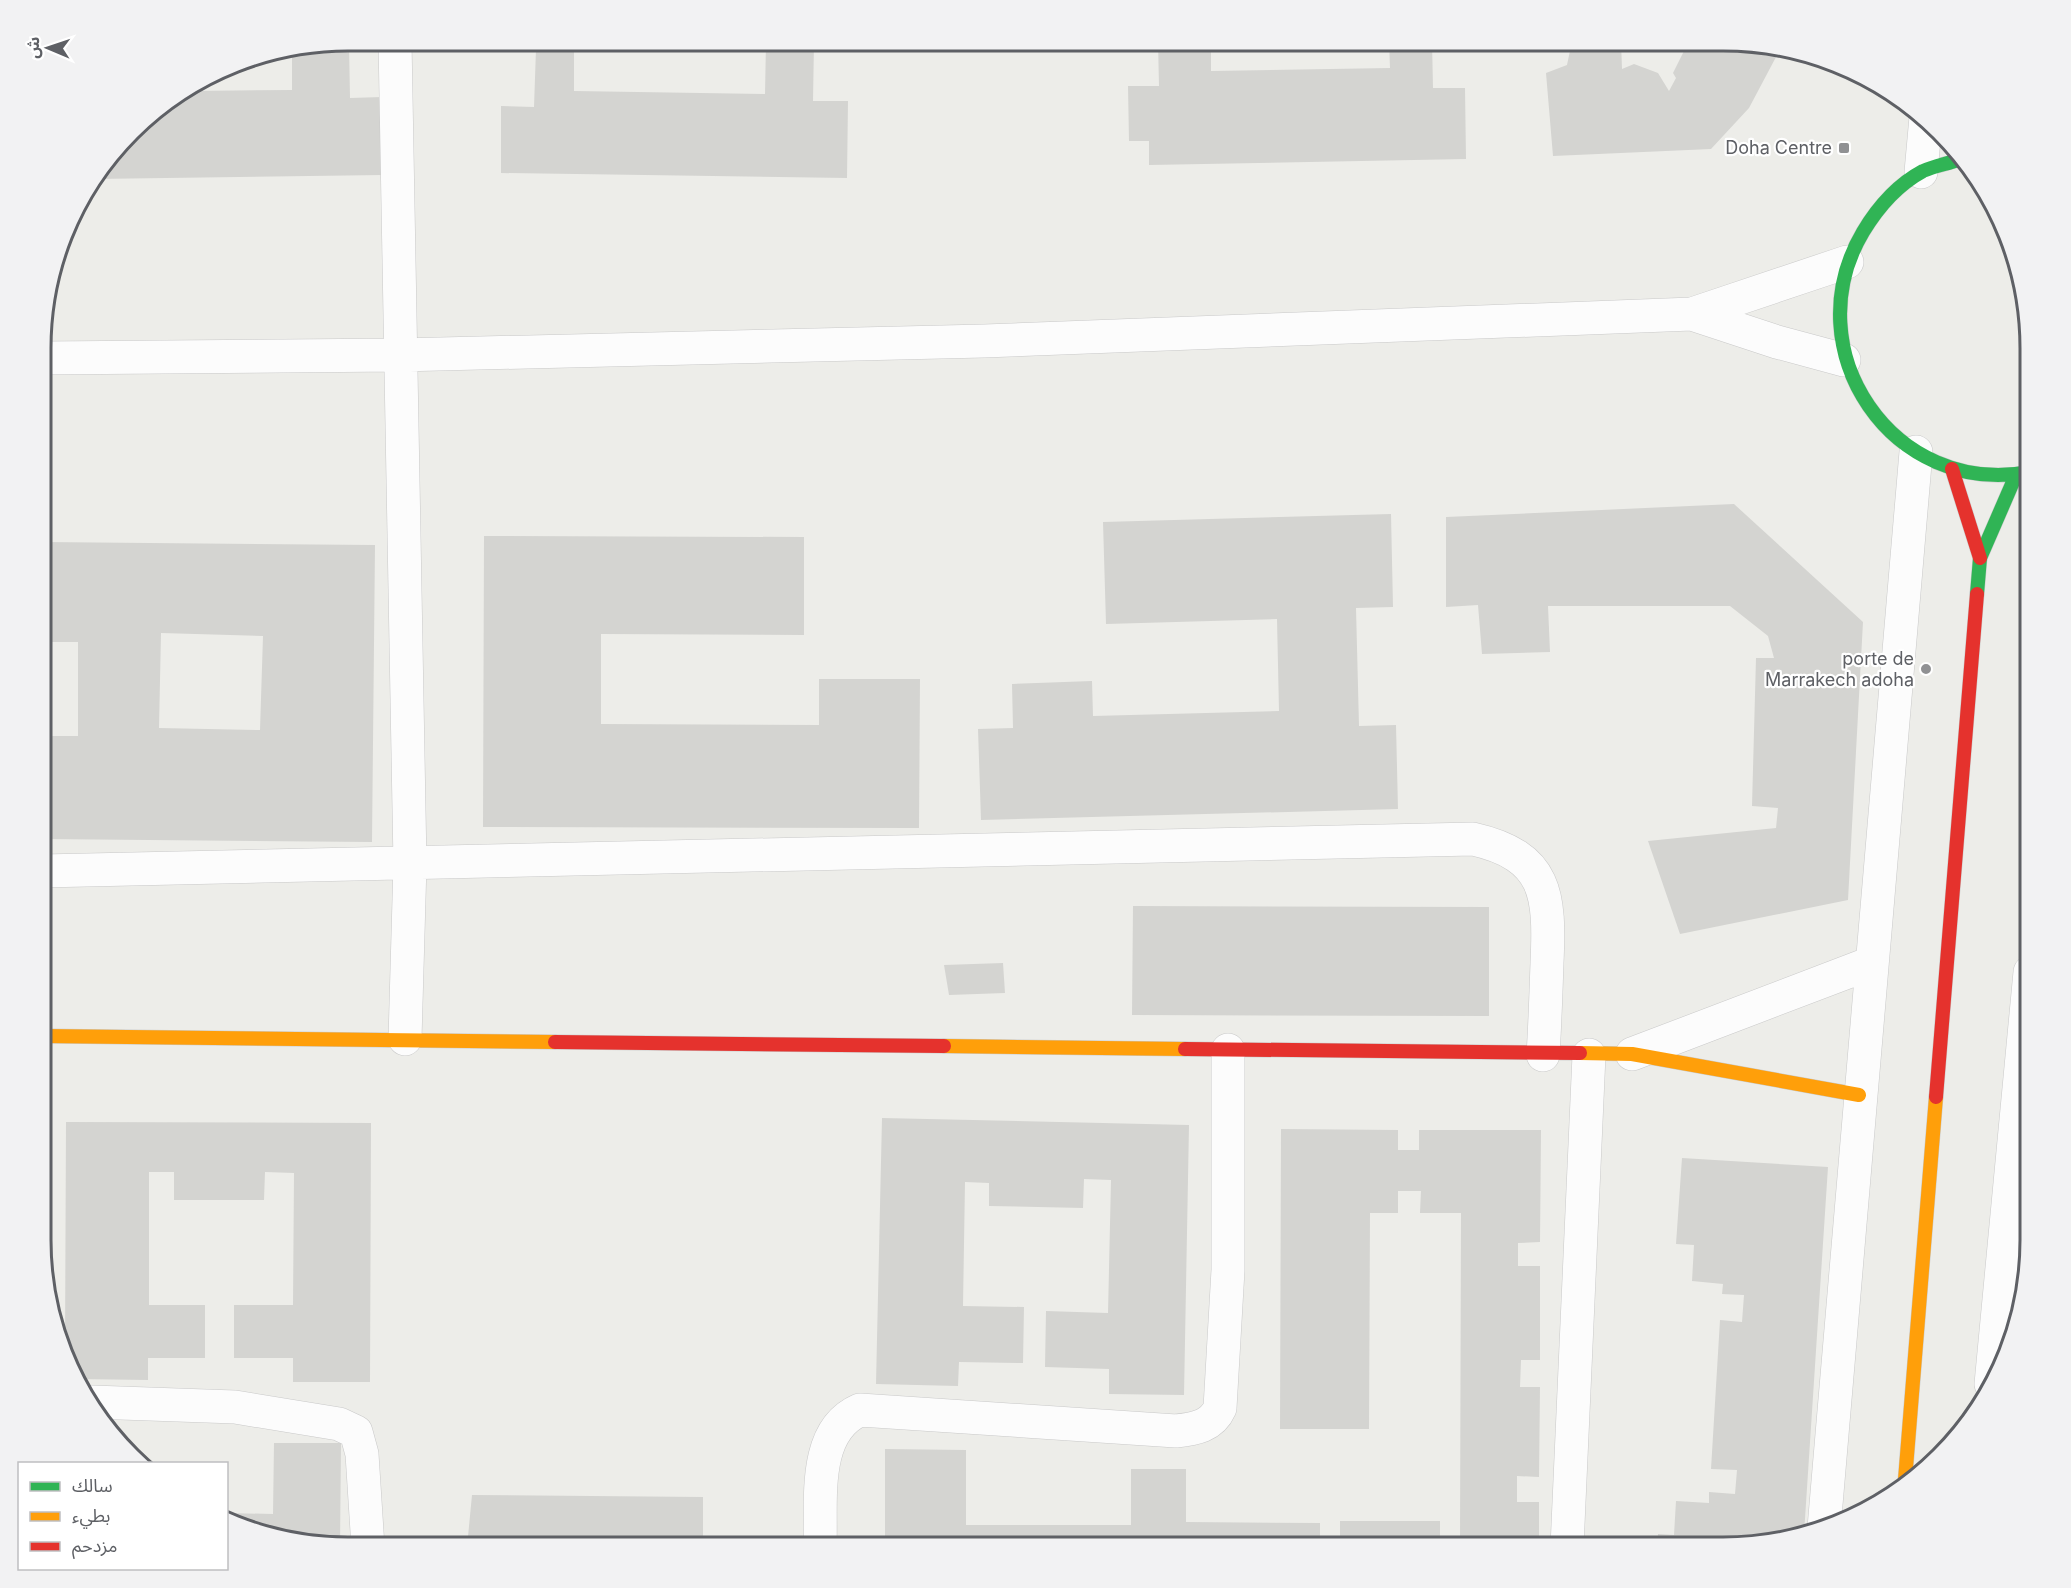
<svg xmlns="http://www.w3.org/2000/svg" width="2071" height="1588" viewBox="0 0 2071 1588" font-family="Inter,'Noto Sans Arabic',sans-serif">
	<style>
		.building { fill: #d4d4d1; fill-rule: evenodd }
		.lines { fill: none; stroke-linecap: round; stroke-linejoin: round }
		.street-casing { stroke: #c9c9c9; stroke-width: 34 }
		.fast-casing { stroke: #cacbcb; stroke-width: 15 }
		.slow-casing { stroke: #cacbcb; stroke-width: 15 }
		.jam-casing { stroke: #cacbcb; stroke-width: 15 }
		.street { stroke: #fcfcfc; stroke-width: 33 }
		.fast { stroke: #30b455; stroke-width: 14 }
		.slow { stroke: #ff9f0a; stroke-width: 14 }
		.jam { stroke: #e5322d; stroke-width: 14 }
		.poi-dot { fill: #909193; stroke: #fff; stroke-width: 2 }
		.labels { text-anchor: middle; stroke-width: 4.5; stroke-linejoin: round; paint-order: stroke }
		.poi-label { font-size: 18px; fill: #5e6065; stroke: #fff; text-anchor: end }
		.rim { fill: none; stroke: #5e6065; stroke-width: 3 }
	</style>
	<rect width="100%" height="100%" fill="#edede9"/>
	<path class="building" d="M1158 41H1211V71L1390 68 1389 41H1432L1433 88H1465L1466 159 1149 165V141H1129L1128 86H1159Z
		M1572 41H1621L1622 69 1634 64 1658 73 1669 91 1676 78 1673 73 1689 41H1743L1767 47 1776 57 1749 108 1711 149 1553 156 1546 73 1567 65Z
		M766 42H814L813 101H848L847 178 501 173V106L534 107 536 49H574V91L765 94Z
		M328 44H349L350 98 382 97 383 175 94 179 146 117 190 91 292 90V50Z
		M1734 504 1863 622 1848 900 1680 934 1648 841 1776 828 1778 808 1752 806 1756 658H1774L1768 636 1730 606H1548L1550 652 1482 654 1478 605 1446 607V517Z
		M1391 514 1393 607 1356 608 1359 726 1396 725 1398 809 981 820 978 729 1013 728 1012 684 1092 681 1093 716 1279 711 1277 619 1106 624 1103 522Z
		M484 536 804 537V635L601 634V724L819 725V679H920L919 828 483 827Z
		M43 542 375 545 372 842 42 839V736H78V642H42ZM161 633 263 636 260 730 159 728Z
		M1133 906 1489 907V1016L1132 1015Z
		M1003 963 1005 993 949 995 944 965Z
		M882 1118 1189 1125 1184 1395 1109 1394V1369L1045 1367 1046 1311 1108 1313 1111 1180 1084 1179 1083 1208 989 1206V1183L965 1182 963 1306 1024 1307 1023 1363 959 1362 958 1386 876 1384Z
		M66 1122 371 1123 370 1382H293V1358H234V1305H293L294 1173 265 1172 264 1200H174V1172H149V1305H205V1358H148V1380L75 1379 65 1350Z
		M1281 1129 1398 1130V1150H1419V1130H1541L1540 1242 1518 1243V1266H1540V1360H1521L1520 1387H1540L1539 1477 1517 1476V1502H1539V1547H885V1449L966 1450V1525H1131V1469H1186V1522L1320 1523V1541H1340V1521H1440V1543H1460L1461 1213H1420L1421 1191H1398V1213H1370L1369 1429H1280Z
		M1682 1158 1828 1167 1804 1534 1783 1542 1723 1548 1657 1547 1658 1534 1674 1535 1676 1501 1709 1503V1492L1735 1494 1737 1470 1711 1469 1720 1320 1742 1322 1744 1295 1722 1294 1723 1284 1692 1281 1694 1245 1676 1244Z
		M274 1443H341L340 1547H328L226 1522V1513L273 1514Z
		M472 1495 703 1497V1547H467Z"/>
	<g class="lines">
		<g class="street-casing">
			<path id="street" d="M395 41 410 864 405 1039
				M1921 172 1926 117
				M1692 314 1777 342 1844 360
				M43 358 399 355 984 341 1692 314 1847 262
				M42 871 1473 839C1548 856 1550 895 1547 963 1546 993 1545 1024 1543 1055
				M1632 1054 1871 963
				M1991 1384 2030 972
				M92 1402 235 1407 339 1424 356 1432 362 1454 368 1547
				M1824 1528 1916 452
				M820 1547C822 1503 811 1431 860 1410L1176 1431C1195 1429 1212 1426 1220 1408L1228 1270V1050
				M1567 1547 1589 1055"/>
		</g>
		<g class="fast-casing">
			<path id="fast" d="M1958 160C1946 164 1934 166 1923 171 1897 185 1878 207 1863 232 1793 350 1893 498 2030 472
				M1977 594 1980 558 2016 475"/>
		</g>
		<g class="slow-casing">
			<path id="slow" d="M42 1036 555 1042
				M944 1046 1185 1049
				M1580 1053 1632 1054 1859 1095
				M1905 1480 1936 1097"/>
		</g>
		<g class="jam-casing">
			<path id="jam" d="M1952 469 1980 558
				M555 1042 944 1046
				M1185 1049 1580 1053
				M1936 1097 1977 594"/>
		</g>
		<use href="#street" class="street"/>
		<use href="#fast" class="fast"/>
		<use href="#slow" class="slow"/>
		<use href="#jam" class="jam"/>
	</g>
	<g class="poi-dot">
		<rect x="1838" y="142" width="12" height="12" rx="3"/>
		<circle cx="1926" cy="669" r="6"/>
	</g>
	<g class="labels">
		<g class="poi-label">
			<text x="1832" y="154">Doha Centre</text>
			<text x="1914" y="665">porte de<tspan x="1914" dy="21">Marrakech adoha</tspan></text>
		</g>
	</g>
	<path d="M0 0H2071V1588H0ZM348 51H1723A297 297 0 0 1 2020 348V1240A297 297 0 0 1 1723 1537H348A297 297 0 0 1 51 1240V348A297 297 0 0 1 348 51Z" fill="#f2f2f3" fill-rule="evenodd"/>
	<path class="rim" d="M348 51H1723A297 297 0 0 1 2020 348V1240A297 297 0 0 1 1723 1537H348A297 297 0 0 1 51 1240V348A297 297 0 0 1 348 51Z"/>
	<rect x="18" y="1462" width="210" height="108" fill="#ffffff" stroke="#bfbfc1" stroke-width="1.5"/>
	<rect x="30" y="1482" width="30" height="9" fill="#30b455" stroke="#bfbfc1" stroke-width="1.5"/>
	<text x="72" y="1492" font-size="18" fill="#5e6065">سالك</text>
	<rect x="30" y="1512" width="30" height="9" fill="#ff9f0a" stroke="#bfbfc1" stroke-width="1.5"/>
	<text x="72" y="1522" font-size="18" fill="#5e6065">بطيء</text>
	<rect x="30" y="1542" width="30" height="9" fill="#e5322d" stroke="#bfbfc1" stroke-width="1.5"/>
	<text x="72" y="1552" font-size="18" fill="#5e6065">مزدحم</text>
	<g transform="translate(48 48) rotate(272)" stroke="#ffffff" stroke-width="4.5" paint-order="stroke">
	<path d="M0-4.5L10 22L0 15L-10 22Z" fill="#5e6065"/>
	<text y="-9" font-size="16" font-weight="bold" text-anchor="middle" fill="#5e6065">ش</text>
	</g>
</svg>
